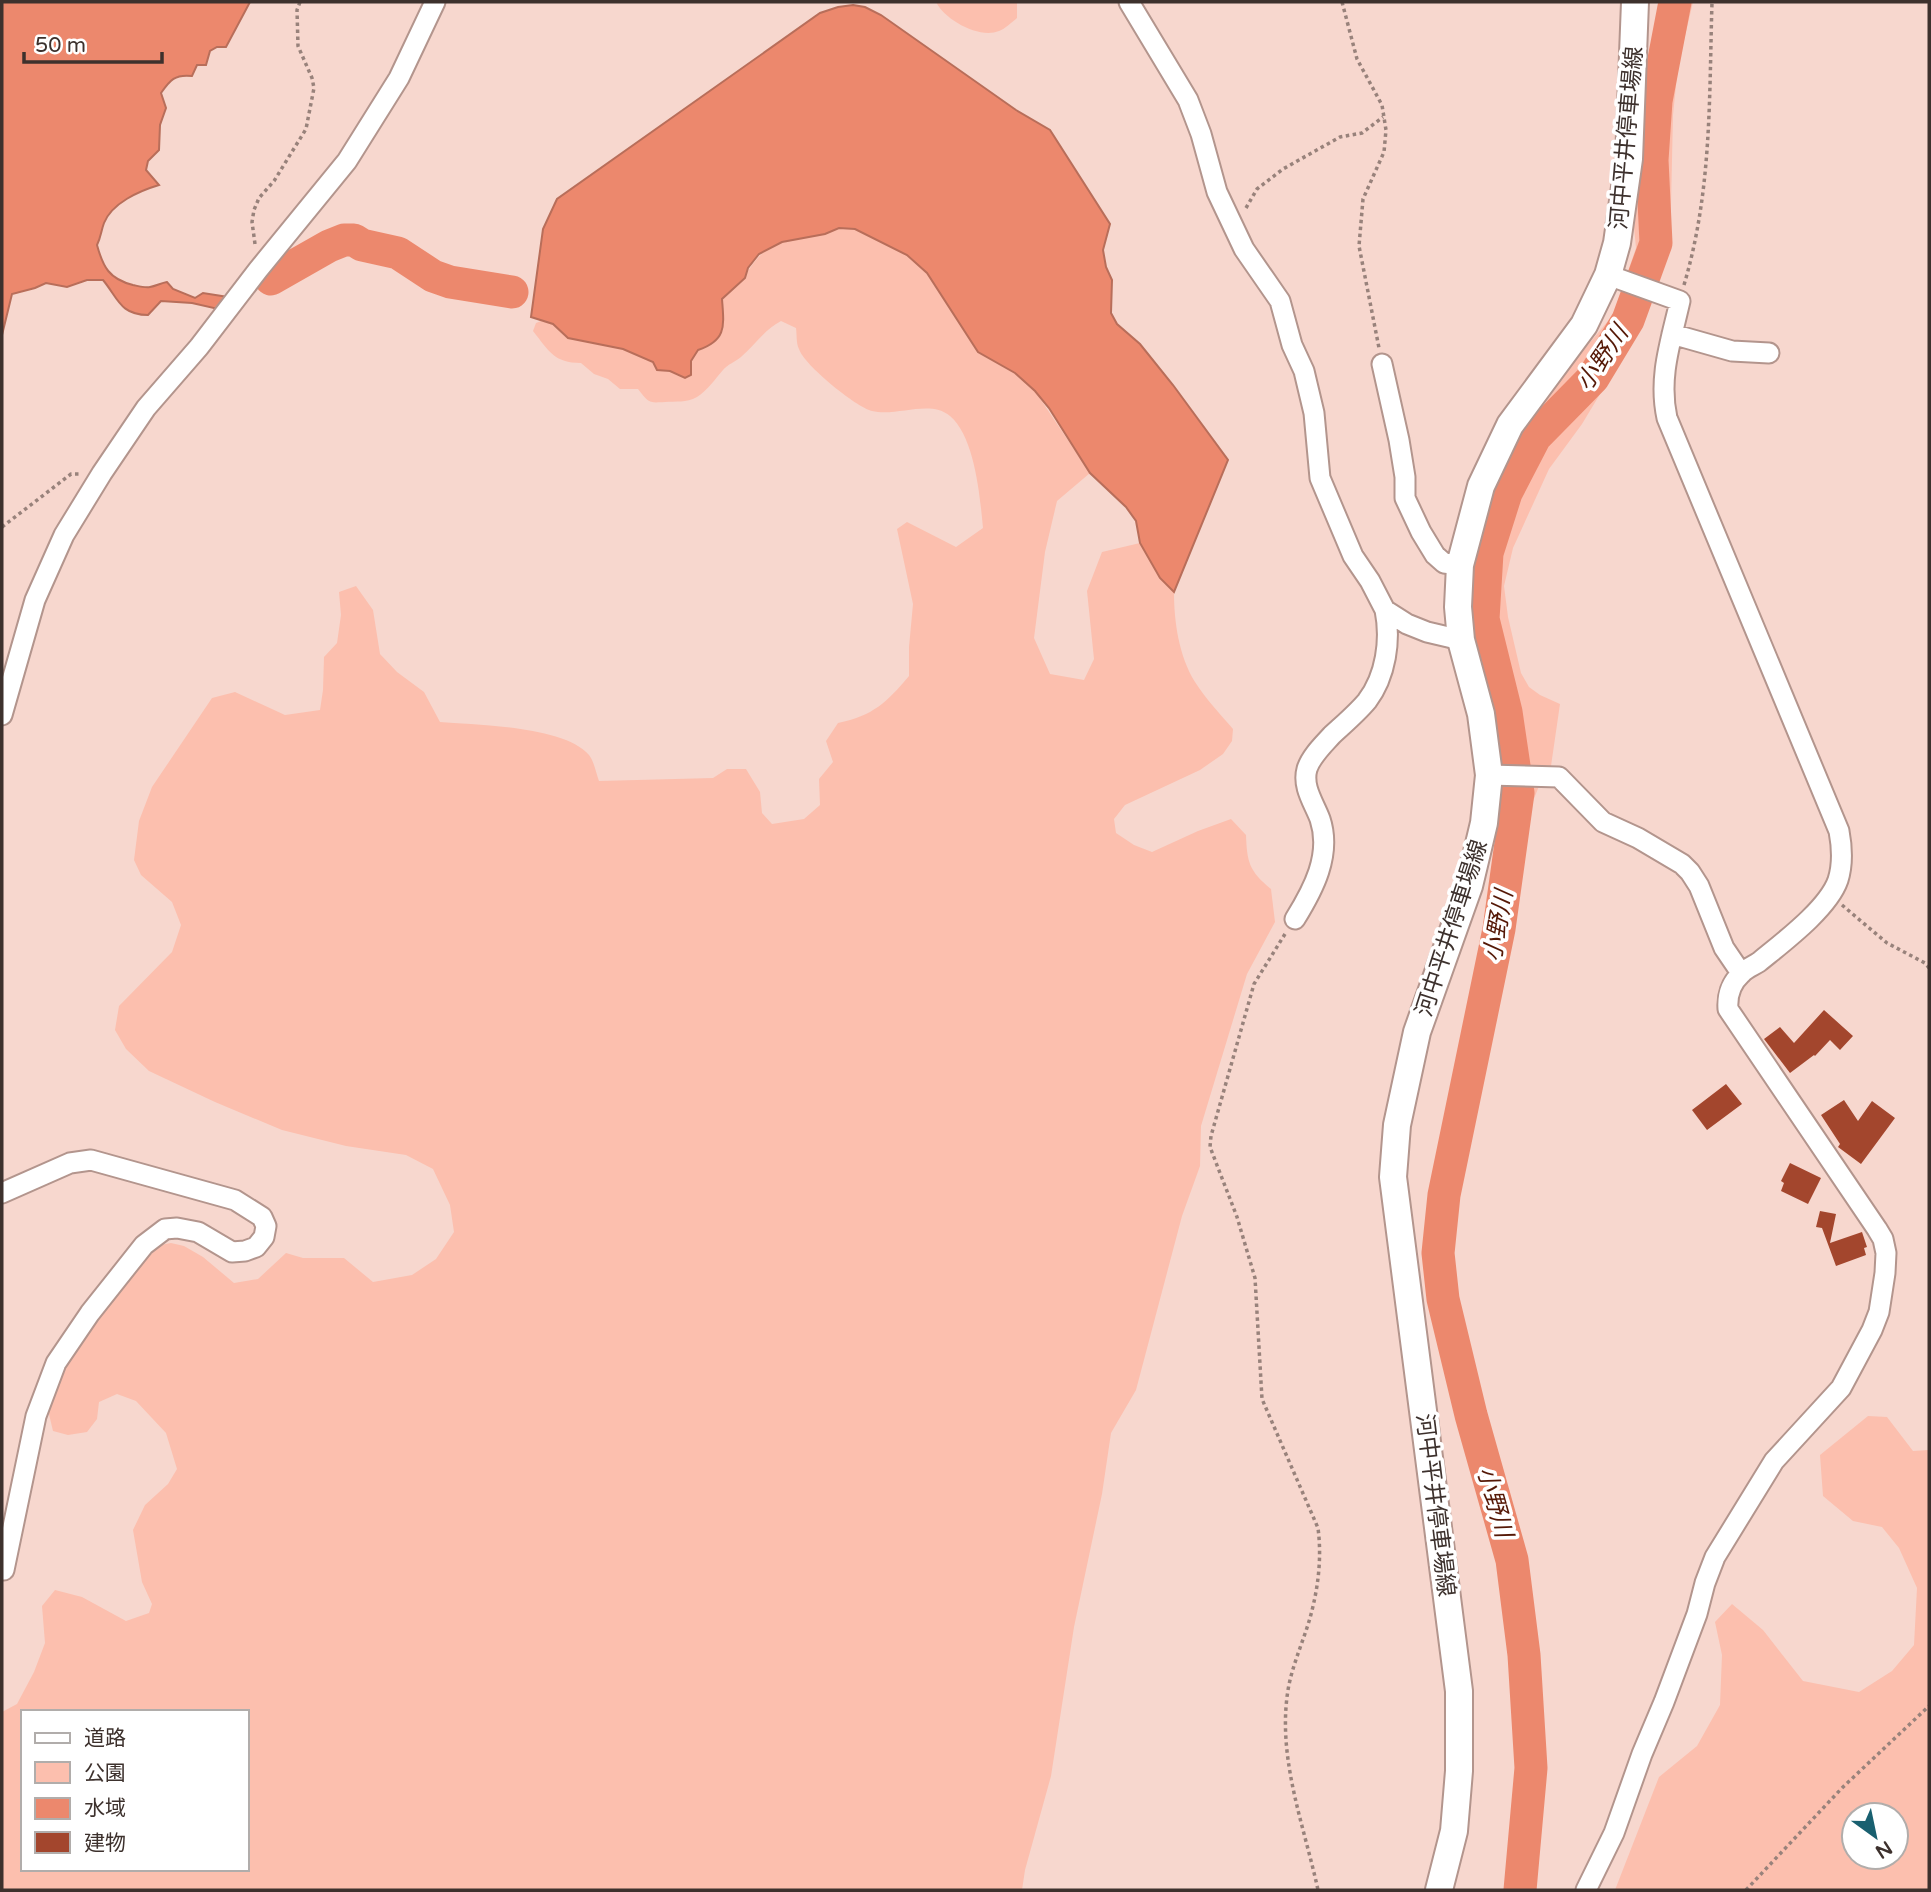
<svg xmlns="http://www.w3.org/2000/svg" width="1931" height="1892" viewBox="0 0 1931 1892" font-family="'Varela Round','Noto Sans JP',sans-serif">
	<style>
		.green { fill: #fcbfae; fill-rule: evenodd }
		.water { fill: #ec886d; stroke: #b86e5a; stroke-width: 2 }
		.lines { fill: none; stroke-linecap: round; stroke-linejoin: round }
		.river { stroke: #ec886d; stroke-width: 33 }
		.building { fill: #a3462d }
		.minor-casing { stroke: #b3958d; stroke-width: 23 }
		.secondary-casing { stroke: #b3958d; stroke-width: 30 }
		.path { stroke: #98827b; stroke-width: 3.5; stroke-dasharray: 3.5 3.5; stroke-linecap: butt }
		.minor { stroke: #fff; stroke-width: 19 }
		.secondary { stroke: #fff; stroke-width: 26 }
		.labels { text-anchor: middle; stroke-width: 7; stroke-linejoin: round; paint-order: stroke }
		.street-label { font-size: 23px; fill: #3d312d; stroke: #fff }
		.water-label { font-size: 24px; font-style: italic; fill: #551806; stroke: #fff }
	</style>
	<rect width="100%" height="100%" fill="#f7d7ce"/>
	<path class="green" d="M936 2H1017V18C1012 22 1005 29 999 31 979 39 945 20 936 2Z
		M1663 2H1693L1678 66 1673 115 1670 249 1649 305 1629 346 1582 424 1549 469 1513 548 1504 586 1508 617 1521 673 1529 687 1540 695 1560 704 1551 766 1541 781 1508 864 1501 786 1479 667 1474 625 1472 586 1477 548 1486 511 1499 476 1517 440 1536 407 1613 315 1636 248 1634 227 1641 177 1646 90 1652 41Z
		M839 228 855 229 907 255 927 273 978 352 1015 373 1035 391 1090 473 1057 501 1045 552 1034 638 1050 674 1084 680 1094 659 1087 591 1102 552 1140 543 1160 578 1174 592C1174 622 1179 656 1195 682 1206 699 1220 714 1233 729L1232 741 1223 754 1200 770 1125 805 1114 819 1116 833 1134 845 1152 852 1198 831 1231 819 1246 835C1247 862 1249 871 1271 889L1275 922 1247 974 1201 1126 1200 1166 1182 1216 1136 1390 1111 1433 1102 1494 1074 1627 1051 1776 1025 1870 1022 1890H2V1712L17 1704 34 1672 45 1643 42 1606 55 1590 82 1597 126 1621 149 1613 152 1604 142 1582 133 1530 145 1505 168 1484 177 1469 166 1433 136 1401 117 1394 99 1402 97 1419 87 1432 68 1435 53 1431 48 1410 61 1368 94 1318 155 1246 171 1243 184 1246 203 1257 234 1283 258 1279 286 1253 303 1258H344L373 1282 412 1275 436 1259 454 1232 450 1205 433 1169 406 1155 346 1146 282 1130 215 1102 149 1071 126 1049 115 1030 119 1006 172 952 181 925 172 902 141 875 134 860 139 821 152 787 212 698 235 692 285 715 320 710 323 690 324 657 337 643 341 615 339 592 356 586 373 610 380 654 397 672 424 692 440 722C476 725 564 726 589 755 594 761 596 773 599 781L713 778 727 769H746L760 792 762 813 772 824 804 819 820 805 819 779 833 762 826 741 838 723C873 716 887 702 909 676V647L913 604 897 529 907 522 956 547 983 528C980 497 975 437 950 416 930 399 897 417 872 411 856 407 804 365 799 349 796 343 797 335 796 328L781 321C764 330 755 345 741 357 735 362 728 364 723 370 715 379 708 390 697 397 686 403 676 401 665 402 648 403 649 403 638 389H620L608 379 594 374 581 363C554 363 549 351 533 331L536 323 541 321 553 324 568 338 623 349 653 362 657 370 691 375V361L698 349 710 345 724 320 722 299C729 292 740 284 745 276 755 259 765 247 785 241 804 236 822 236 839 228ZM23 1712H247V1869H23Z
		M1868 1416 1887 1417 1913 1451 1929 1450V1890H1615L1659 1777 1697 1746 1720 1705 1722 1655 1715 1622 1732 1604 1763 1630 1803 1681 1859 1692 1892 1671 1914 1645 1917 1588 1899 1548 1882 1527 1853 1521 1823 1496 1820 1455ZM1896 1815V1857H1854V1815Z"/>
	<path class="water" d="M2 2H250L226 47H217L210 51 206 65H197L192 76C175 74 170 80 161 93L166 108 160 125 159 150 148 161 146 170 159 185C139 191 112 203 104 223 101 231 101 237 97 245 103 267 109 279 133 285 138 286 145 288 150 287 156 286 161 283 167 282L173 289 195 298 203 293 228 297 218 309 192 303 161 301 148 315C120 315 118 298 103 280H87L67 287 46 283 35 288 12 294 2 335Z
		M853 5 865 7 881 15 1016 110 1050 130 1110 224 1103 250 1106 267 1112 280 1111 313 1117 324 1140 344 1173 385 1228 460 1174 592 1160 578 1140 543 1136 521 1126 507 1090 473 1049 408 1035 391 1015 373 978 352 927 273 907 255 855 229 839 228 825 234 782 242 759 254 748 268 745 278 722 299C724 326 727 340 698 350L691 361V375L685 378 670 371 657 370 653 362 623 349 568 338 553 324 531 317 543 229 557 199 820 13 838 7Z"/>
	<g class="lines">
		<path class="river" d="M271 279 329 246 344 240H354L362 245 398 253 433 276 450 282 512 292
			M1520 1890 1531 1768 1524 1655 1512 1560 1471 1415 1443 1299 1438 1253 1444 1195 1499 929 1518 793 1506 712 1483 619 1487 553 1506 493 1535 437 1593 378 1628 320 1656 243 1652 160 1656 101 1675 2"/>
	</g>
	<path class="building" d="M1824 1010 1853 1036 1840 1050 1830 1040 1815 1056 1814 1055 1790 1073 1764 1039 1780 1027 1794 1043Z
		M1726 1084 1742 1104 1707 1130 1692 1110Z
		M1844 1100 1858 1121 1872 1101 1895 1118 1861 1164 1838 1147 1840 1144 1821 1115Z
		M1790 1163 1821 1178 1808 1204 1781 1191 1784 1183 1781 1181Z
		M1820 1211 1836 1214 1830 1243 1862 1232 1867 1247 1864 1248 1866 1255 1836 1266 1822 1228 1816 1227Z"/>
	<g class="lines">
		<g class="minor-casing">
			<path id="minor" d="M1129 2 1188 100 1201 134 1217 192 1244 249 1280 301 1292 345 1304 371 1314 413 1320 478 1353 556 1370 581 1385 610 1407 624 1427 632 1461 640
				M1672 334 1732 351 1769 353
				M1382 364 1399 440 1405 477V498L1421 532 1435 555 1444 563 1460 565
				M2 715 35 600 64 535 102 473 146 408 199 347 258 270 347 161 399 78 435 2
				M1489 775 1559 777 1603 822 1638 838 1682 864 1690 872 1699 886 1724 948 1741 973
				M1295 919C1313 890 1332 855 1320 819 1314 803 1302 787 1307 769 1311 756 1324 744 1332 735 1344 724 1357 713 1367 701 1386 676 1391 640 1385 610
				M2 1193 70 1163 91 1160 235 1200 262 1217 266 1226 264 1237 256 1247 245 1251 232 1252 198 1232 177 1228 165 1229 144 1245 90 1313 56 1363 36 1416 4 1570
				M1586 1890 1614 1833 1642 1754 1664 1702 1697 1614 1705 1583 1715 1557 1774 1461 1841 1388 1872 1330 1879 1312 1885 1273 1886 1253 1883 1239 1877 1229 1728 1009C1727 996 1731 983 1741 974 1745 969 1753 966 1759 962 1782 943 1828 909 1838 880 1843 864 1842 847 1839 831L1667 418C1658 377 1671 341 1680 301L1608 275"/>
		</g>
		<g class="secondary-casing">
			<path id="secondary" d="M1439 1890 1454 1831 1459 1771V1691L1393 1177 1397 1125 1417 1032 1469 886 1484 823 1489 775 1481 714 1461 640 1458 607 1460 565 1481 486 1510 425 1584 325 1608 275 1617 243 1629 159 1635 2"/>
		</g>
		<path class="path" d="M1342 2 1357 59 1382 105 1386 130 1384 152 1363 199 1359 246 1379 348
			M1246 208 1257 189 1283 169 1340 137 1362 133 1383 117
			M255 244 252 222 254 210 259 198 274 181 306 129 314 88 312 78 298 46 297 10 300 2
			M1684 285C1712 190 1709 100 1712 2
			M2 527 71 474H80
			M1842 905 1887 943 1925 963 1929 968
			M1285 934 1254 984 1211 1136 1210 1147 1237 1217 1255 1278 1262 1399 1318 1528C1322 1559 1318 1589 1310 1618 1303 1642 1292 1666 1288 1690 1277 1758 1304 1825 1318 1890
			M1746 1890 1842 1788 1929 1706"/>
		<use href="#minor" class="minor"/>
		<use href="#secondary" class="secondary"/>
	</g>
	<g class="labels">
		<g class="street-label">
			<text transform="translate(1626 138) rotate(-85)" y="8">河中平井停車場線</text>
			<text transform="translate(1451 928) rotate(-72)" y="8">河中平井停車場線</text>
			<text transform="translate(1436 1505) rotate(83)" y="8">河中平井停車場線</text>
		</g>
		<g class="water-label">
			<text transform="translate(1602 358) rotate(-56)" y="8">小野川</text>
			<text transform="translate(1498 926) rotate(-80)" y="8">小野川</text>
			<text transform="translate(1495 1502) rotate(74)" y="8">小野川</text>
		</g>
	</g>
	<rect width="1931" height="1892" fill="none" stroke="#3d312d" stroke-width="7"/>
	<rect x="21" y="1710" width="228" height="161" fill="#ffffff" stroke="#b1adab" stroke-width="2"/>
	<rect x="35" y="1733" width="35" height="10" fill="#ffffff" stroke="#b1adab" stroke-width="2"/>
	<text x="84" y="1745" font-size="21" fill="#3d312d">道路</text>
	<rect x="35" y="1762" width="35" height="21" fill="#fcbfae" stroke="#b1adab" stroke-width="2"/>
	<text x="84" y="1780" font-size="21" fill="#3d312d">公園</text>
	<rect x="35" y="1798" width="35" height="21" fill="#ec886d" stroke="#b1adab" stroke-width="2"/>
	<text x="84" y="1815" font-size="21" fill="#3d312d">水域</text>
	<rect x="35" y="1832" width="35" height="21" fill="#a3462d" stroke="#b1adab" stroke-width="2"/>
	<text x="84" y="1850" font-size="21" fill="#3d312d">建物</text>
	<g transform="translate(1875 1836) rotate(147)"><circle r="33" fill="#ffffff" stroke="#b1adab" stroke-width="2"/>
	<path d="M0-5L12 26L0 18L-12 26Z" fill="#196070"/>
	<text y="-10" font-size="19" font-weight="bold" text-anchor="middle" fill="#3d312d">N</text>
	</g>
	<path d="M24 52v10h138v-10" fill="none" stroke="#3d312d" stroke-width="3.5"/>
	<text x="35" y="52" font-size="21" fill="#3d312d" stroke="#ffffff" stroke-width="5" paint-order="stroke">50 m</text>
</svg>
